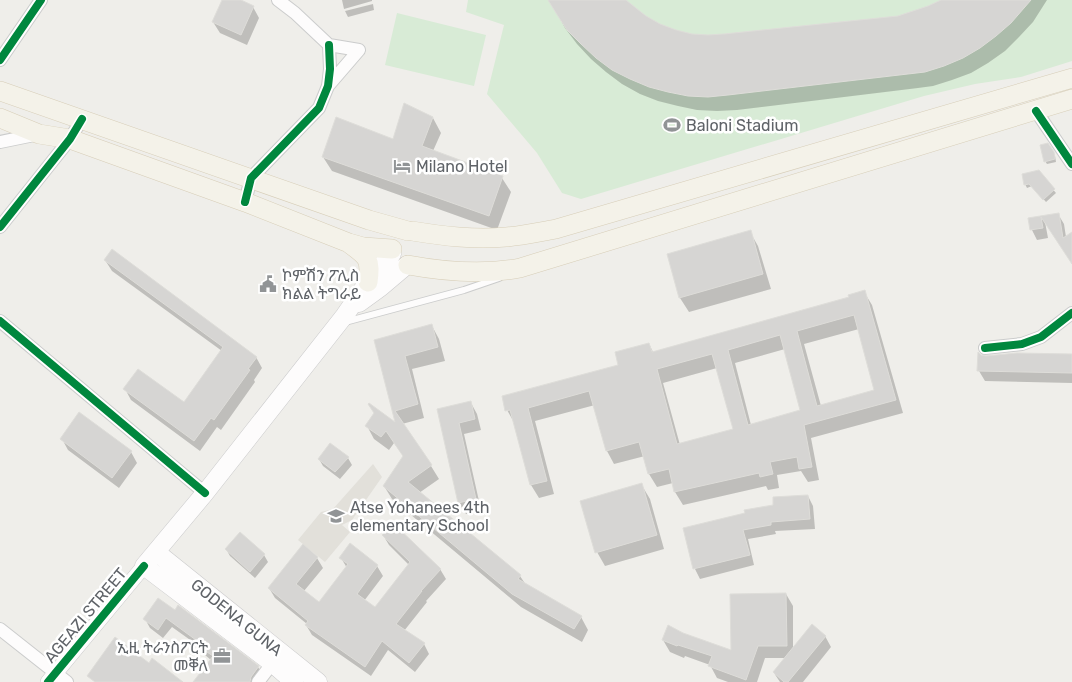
<svg xmlns="http://www.w3.org/2000/svg" width="1072" height="682" viewBox="0 0 1072 682" font-family="Rubik,'Noto Sans Ethiopic',sans-serif">
	<style>
		.education { fill: #e2e0da }
		.green { fill: #d8ebd6 }
		.shadow { fill: #0003; fill-rule: evenodd }
		.building { fill: #d6d5d3; stroke: #deddd9; fill-rule: evenodd }
		.lines { fill: none; stroke-linecap: round; stroke-linejoin: round }
		.service-casing { stroke: #cbcccc; stroke-width: 8 }
		.minor-casing { stroke: #cbcccc; stroke-width: 14 }
		.tertiary-casing { stroke: #cbcccc; stroke-width: 16 }
		.secondary-casing { stroke: #cacacb; stroke-width: 19 }
		.primary-casing { stroke: #d7ceb8; stroke-width: 20 }
		.service { stroke: #fdfcfc; stroke-width: 6 }
		.minor { stroke: #fdfcfc; stroke-width: 12 }
		.tertiary { stroke: #fdfcfc; stroke-width: 15 }
		.secondary { stroke: #fdfcfc; stroke-width: 18 }
		.primary { stroke: #f4f2e9; stroke-width: 19 }
		.cycleway-casing { stroke: #fff; stroke-width: 11 }
		.cycleway { stroke: #00873e; stroke-width: 8 }
		.labels { text-anchor: middle; stroke-width: 5; stroke-linejoin: round; paint-order: stroke }
		.poi-label { font-size: 16px; fill: #5f6368; stroke: #fff; text-anchor: start }
		.street-label { font-size: 16px; fill: #5f6368; stroke: #fff }
	</style>
	<rect width="100%" height="100%" fill="#efeeea"/>
	<path class="education" d="M373 464 382 477 352 520 342 525 350 532 325 562 298 540 321 512 333 509Z"/>
	<path class="green" d="M468 0H1072V61L1021 77 975 84 924 96 581 199 562 193 537 153 487 94 504 25 466 12Z
		M397 13 486 35 474 86 385 65Z"/>
	<path class="shadow" d="M223 0H238L253 7 259 18 247 45 220 33 213 22Z
		M342 0H372V1L344 9Z
		M550 0H624L632 7 659 25 692 35 708 36 899 17 928 8 943 0H1047L1033 22 1019 37 1005 51 988 63 971 73 952 80 933 86 918 88 737 110 717 111 697 110 678 106 658 101 640 94 622 84 606 72 591 59 577 44 565 28Z
		M373 4 374 10 348 17 345 11Z
		M405 105 433 118 441 133 433 151 502 178 511 192 497 230 332 171 323 157 393 140Z
		M1048 145 1055 156 1056 162 1047 164 1045 161Z
		M1038 172 1056 193 1046 202 1032 186 1027 188 1025 184Z
		M1058 214 1064 224 1066 237 1072 233V263L1045 222 1048 238 1037 240 1032 230 1030 219Z
		M750 232 758 246 771 289 689 312 680 298 668 255Z
		M105 260 256 357 262 368 254 380 255 382 221 430 217 427 200 451 131 400 125 389 184 404 222 351 112 271Z
		M864 292 872 305 903 413 811 438 819 480 808 482 801 471 777 475 779 488 768 490 766 486 683 505 675 492 673 483 657 487 649 474 645 456 614 464 607 451 595 405 535 421 554 494 539 498 531 485 515 424 507 410 620 366 649 344 653 352 850 298ZM859 329 876 391 821 406 804 344ZM785 349 802 411 751 425 735 363ZM717 368 734 430 680 445 663 383Z
		M432 326 439 339 445 361 412 369 424 418 402 424 431 466 439 479 419 493 520 576 526 585 581 617 588 630 582 642 521 607 392 499 384 486 404 457 394 443 389 450 374 439 367 426 397 425 375 340Z
		M1072 355V383L985 381 979 371 981 356Z
		M471 403 477 414 481 430 464 434 481 510 466 514 459 503 438 410Z
		M62 439 131 452 137 463 119 488 68 450Z
		M348 458 352 465 340 479 323 466 319 459Z
		M641 484 650 499 664 549 605 566 597 552Z
		M808 496 813 506 815 529 775 531 776 534 748 539 754 565 700 579 695 569 685 529 774 506Z
		M240 533 264 555 268 562 255 578 230 556 226 549Z
		M383 535 440 569 446 579 426 601 427 602 404 631 424 644 429 654 415 672 388 650 371 676 312 635 306 625 307 624 275 598 269 588 317 558 323 568 304 591 320 604 347 568 341 558 377 566 383 576 364 601 375 609 409 565 389 545Z
		M786 594 793 606V649L825 636 831 647 803 682H780L774 673 786 658H765L757 682H728L717 678 710 665 685 656 684 658 670 652 663 640 682 634 732 652Z
		M158 600 258 667 263 676 258 682H195L211 660 205 655 200 647 172 627 163 638 150 628 145 619Z"/>
	<path class="building" d="M222 0H241L254 6 241 35 212 22Z
		M548 0H626L646 16 660 24 676 30 692 34 708 35 724 34 898 16 928 6 941 0H1031L1011 23 996 36 980 48 963 58 944 66 925 72 728 95 708 97 688 96 668 92 649 87 630 79 612 70 596 58 581 44 567 30 556 13Z
		M404 103 433 117 422 146 503 176 489 216 322 157 336 117 393 139Z
		M1048 143 1054 152 1055 159 1044 162 1040 145Z
		M1039 170 1055 189 1043 200 1029 184 1024 185 1022 174Z
		M1059 213 1063 238 1072 232V264L1041 217 1043 228 1030 230 1028 218Z
		M751 230 763 274 679 298 667 254Z
		M112 249 257 357 248 369 250 370 214 420 211 418 194 441 123 389 138 369 184 402 223 347 104 260Z
		M865 290 896 400 804 425 812 467 799 469 797 457 770 462 773 474 760 477 759 473 674 492 669 469 648 474 639 442 606 451 589 391 528 408 547 481 530 485 510 410 505 411 502 396 618 365 615 352 649 343 652 352 849 297 848 295ZM854 315 874 390 817 406 797 331ZM780 335 800 410 748 425 728 350ZM712 354 733 429 677 444 657 369Z
		M432 324 438 347 405 356 418 404 395 411 432 465 408 482 521 575 518 579 582 616 574 629 512 594 383 486 403 456 386 431 381 437 365 426 374 413 368 404 369 403 395 422 374 340Z
		M978 352 981 355 986 356 1017 353 1072 354V373L977 371Z
		M471 401 475 419 459 423 476 499 458 503 437 409Z
		M79 412 132 451 112 478 60 439Z
		M330 443 349 457 335 472 318 459Z
		M642 483 657 535 595 553 580 501Z
		M808 495 810 519 771 522V525L743 530 750 555 693 569 683 528 745 513 744 510 773 505V497Z
		M393 523 441 569 421 591H422L396 624 425 643 409 663 382 641 365 667 305 625 308 621 268 588 303 544 318 557 296 584 319 602 348 564 339 558 350 543 378 565 357 594 375 607 410 562 382 535Z
		M240 532 265 554 250 572 225 549Z
		M786 593 787 646H758L746 680 708 666 712 656 678 645 677 646 662 640 668 625 683 633 731 650 730 594Z
		M158 598 175 610 178 605 259 666 251 677 250 682H193L213 656 198 646 200 643 166 618 158 630 143 619Z
		M812 624 826 636 788 682H784L773 672Z
		M115 637 149 663 152 658 183 682H95L87 676Z"/>
	<g class="lines">
		<g class="service-casing">
			<path id="service" d="M345 322 464 290 499 278"/>
		</g>
		<g class="minor-casing">
			<path id="minor" d="M278 0 295 13 329 45 359 50
				M0 60 41 0
				M328 86 359 50
				M1036 111 1072 164
				M0 142 39 134
				M245 202 251 178 319 108 328 86 330 69 329 45
				M0 227 70 139 82 119
				M0 321 205 493
				M985 348 1022 344 1041 337 1072 313
				M0 629 67 682
				M258 682 278 656"/>
		</g>
		<g class="tertiary-casing">
			<path id="tertiary" d="M48 682 144 566"/>
		</g>
		<g class="secondary-casing">
			<path id="secondary" d="M359 303 381 287 407 265
				M156 552 318 682
				M294 682 272 663 144 566 205 493 345 315 375 272 392 254"/>
		</g>
		<g class="primary-casing">
			<path id="primary" d="M0 91 369 220 408 231
				M0 118 39 134 70 139 245 202 349 243 363 247 392 249
				M412 231C443 236 474 240 506 237 522 236 539 232 556 229L1072 78
				M350 244C368 257 371 259 368 282
				M408 265C446 272 483 275 520 268L1072 99"/>
		</g>
		<use href="#service" class="service"/>
		<use href="#minor" class="minor"/>
		<use href="#tertiary" class="tertiary"/>
		<use href="#secondary" class="secondary"/>
		<use href="#primary" class="primary"/>
		<g class="cycleway-casing">
			<path id="cycleway" d="M0 60 41 0
				M1036 111 1072 164
				M245 202 251 178 319 108 328 86 330 69 329 45
				M0 227 70 139 82 119
				M0 321 205 493
				M985 348 1022 344 1041 337 1072 313
				M48 682 144 566"/>
		</g>
		<use href="#cycleway" class="cycleway"/>
	</g>
	<defs>
		<g id="stadium-bare" transform="scale(1.35)"><path d="M0-5a6.5 5 0 1 0 0 10a6.5 5 0 1 0 0-10ZM-3.5-1.8h7v3.6h-7Z" fill="#919496" stroke="#fff" stroke-width="2.5" paint-order="stroke"/></g>
		<g id="hotel-bare" transform="scale(1.35)"><path d="M-6-4.5h1.5V1H6V5H4.5V3h-9V5H-6ZM-4 0a1.8 1.8 0 1 1 3.6 0ZM.5 0V-2.5h3Q6-2.5 6 0Z" fill="#919496" stroke="#fff" stroke-width="2.5" paint-order="stroke"/></g>
		<g id="civic-bare" transform="scale(1.35)"><path d="M-.6-6.5H3V-4.5H.6V-3L4-1V1h2V6H-6V1h2V-1L-.6-3ZM-1.2 2.5V6h2.4V2.5Z" fill="#919496" stroke="#fff" stroke-width="2.5" paint-order="stroke"/></g>
		<g id="school-bare" transform="scale(1.35)"><path d="M0-5L7-2L0 1L-7-2ZM-4 1L0 2.5L4 1V4Q0 6-4 4Z" fill="#919496" stroke="#fff" stroke-width="2.5" paint-order="stroke"/></g>
		<g id="office-bare" transform="scale(1.35)"><path d="M-6-3h4V-5.5h4V-3h4V5H-6ZM-1-4.5V-3h2v-1.5ZM-6 0V1H6V0Z" fill="#919496" stroke="#fff" stroke-width="2.5" paint-order="stroke"/></g>
	</defs>
	<g fill-rule="evenodd">
		<use href="#stadium-bare" x="672" y="125"/>
		<use href="#hotel-bare" x="402" y="166"/>
		<use href="#civic-bare" x="268" y="284"/>
		<use href="#school-bare" x="336" y="516"/>
		<use href="#office-bare" x="222" y="656"/>
	</g>
	<g class="labels">
		<g class="poi-label">
			<text x="686" y="131">Baloni Stadium</text>
			<text x="416" y="172">Milano Hotel</text>
			<text x="282" y="281">ኮምሽን ፖሊስ<tspan x="282" dy="18">ክልል ትግራይ</tspan></text>
			<text x="350" y="513">Atse Yohanees 4th<tspan x="350" dy="18">elementary School</tspan></text>
			<text x="208" y="653" text-anchor="end">ኢዚ ትራንስፖርት<tspan x="208" dy="18">መቐለ</tspan></text>
		</g>
		<g class="street-label">
			<text transform="translate(85 615) rotate(-50)" y="6">AGEAZI STREET</text>
			<text transform="translate(237 617) rotate(39)" y="6">GODENA GUNA</text>
		</g>
	</g>
</svg>
